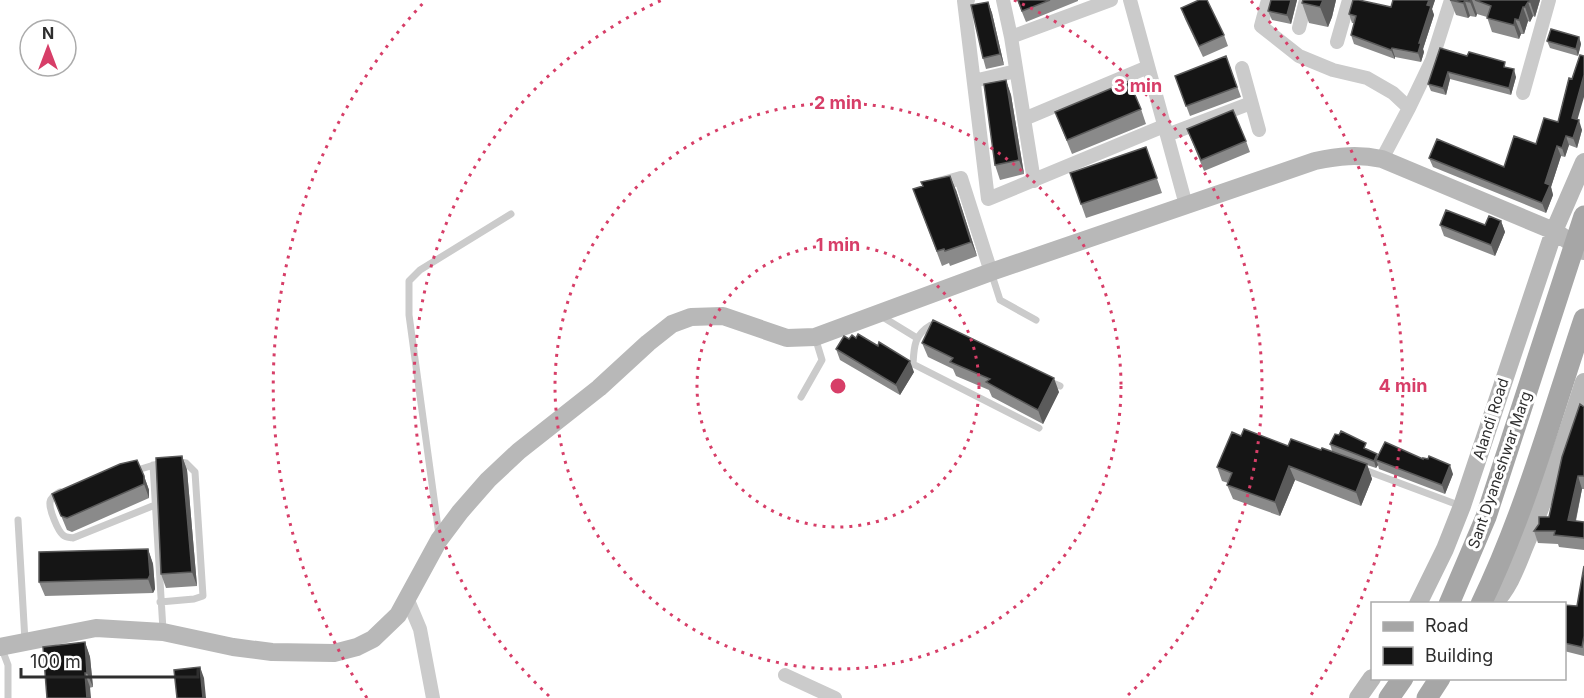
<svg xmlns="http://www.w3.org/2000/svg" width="1584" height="698" viewBox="0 0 1584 698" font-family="Inter,sans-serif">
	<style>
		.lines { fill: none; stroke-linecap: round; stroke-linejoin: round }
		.lane { stroke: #cbcbcb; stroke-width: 7 }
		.street { stroke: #cbcbcb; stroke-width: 14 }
		.secondary { stroke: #b8b8b8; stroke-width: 18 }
		.primary { stroke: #a6a6a6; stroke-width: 21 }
		.wall { fill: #8a8a8a }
		.shaded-wall { fill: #5b5b5b }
		.building { fill: #151515; stroke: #5b5b5b; stroke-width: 1.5 }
		.ring { fill: none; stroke: #d73e68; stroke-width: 3; stroke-dasharray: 3 6 }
		.labels { text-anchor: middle; stroke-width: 6; stroke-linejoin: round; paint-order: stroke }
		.street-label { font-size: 15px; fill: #2e2e2e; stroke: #fff }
		.centre { fill: #d73e68; stroke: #fff; stroke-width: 3 }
		.ring-label { font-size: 18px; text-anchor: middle; font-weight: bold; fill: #d73e68; stroke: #fff; stroke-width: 6; stroke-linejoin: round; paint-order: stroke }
	</style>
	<rect width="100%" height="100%" fill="#fff"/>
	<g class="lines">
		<path class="lane" d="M991 272 1000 300 1036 320
			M881 316 917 338
			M939 327 931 325C914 335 914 347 913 364L1039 428
			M1048 381 1060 386
			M801 397 822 360 815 337
			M153 465 163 630
			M1362 469 1461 506
			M134 471 164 462
			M60 492C56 494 51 497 50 502 49 510 58 531 63 535 66 538 70 537 73 538L155 505
			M18 520 25 641
			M439 535 409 315V281L420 270 511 214
			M160 602 194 599 203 596 195 472 186 463 175 461
			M2 649 8 665V698"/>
		<path class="street" d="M968 0 964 1 988 199 1164 126
			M1003 0 1011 37 1034 181
			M1130 0 1186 205
			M1268 0 1261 26 1299 56 1333 70 1367 78 1393 93 1409 108 1382 159
			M1299 28 1306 0
			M1011 37 1111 0
			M1337 42 1349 0
			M1242 68 1259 130
			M974 81 1016 71
			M1523 93 1549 0
			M1409 108 1432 60 1451 0
			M1024 119 1148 67
			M1167 135 1251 103
			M936 185 961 178 991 272
			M407 598 420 629 433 698
			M785 675 835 698"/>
		<path class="secondary" d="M1418 604 1445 549 1462 506 1554 231 1584 162
			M1493 604C1509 588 1516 568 1524 548 1547 494 1566 438 1584 382
			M0 647 96 628 163 632 233 647 272 652 334 653 357 647 373 639 398 615 439 540 460 512 488 480 519 451 599 388 648 343 672 324 691 317 723 316 787 338 815 337 991 272 1315 161C1339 156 1358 154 1382 159L1554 231 1584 251
			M1358 698 1372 678"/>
		<path class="primary" d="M1449 604 1486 517 1584 216
			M1481 604C1525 513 1552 414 1584 319
			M1389 698 1403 678
			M1427 698 1440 678"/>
	</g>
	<path class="wall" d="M1017 0H1078V1L1026 22Z
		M1271 0H1297L1291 24 1272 20 1268 11Z
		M1303 0H1336L1332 17 1328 27 1309 23 1302 3Z
		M1393 0H1435L1432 9 1434 15 1423 49 1424 52 1421 62 1395 57V59L1354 44 1351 35 1354 23H1352L1349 14 1391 7Z
		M1450 0H1540L1535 17 1533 16 1530 22 1528 21 1524 34H1521L1519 39 1492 32 1487 17 1477 14 1476 17 1470 16 1468 18 1456 15Z
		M988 2 992 13 1004 65 986 69 983 58Z
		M1181 8 1224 35 1228 46 1203 57 1185 19Z
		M1579 37 1581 44 1578 56 1550 48 1547 41Z
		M1440 48 1507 68 1516 77 1511 95 1450 79 1446 95 1431 91 1428 84Z
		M1226 56 1241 97 1190 116 1175 76Z
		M1572 79 1577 120 1582 130 1577 148 1569 145 1565 157 1561 156 1551 187 1553 195 1546 213 1433 167 1429 158 1504 167 1536 144 1558 122Z
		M1006 81 1011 95 1024 174 1000 180 995 165Z
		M1141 109 1146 124 1072 154 1055 112Z
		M1187 129 1246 141 1250 152 1204 171Z
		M1146 147 1162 193 1086 218 1070 173Z
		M913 189 956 190 977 256 950 266 949 263 942 266Z
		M1501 221 1505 232 1495 256 1444 236 1440 225H1485Z
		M922 343 1059 392 1043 424 992 397 989 390 956 376 953 369 928 357Z
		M836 349 914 372 900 395 840 360Z
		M1584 406V489H1582L1576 521 1584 522V550L1559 547 1558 544 1538 543 1534 531 1549 517Z
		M1241 436 1288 446 1332 451 1330 444 1369 450 1378 457 1453 474 1445 494 1379 469 1378 465 1376 468 1367 465 1372 479 1361 506 1295 480 1280 516 1233 499 1227 485 1228 483 1222 481 1217 467Z
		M182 456 187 470 197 586 166 588 161 574Z
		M144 476 149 490V498L72 532 67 530 52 494Z
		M148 549 153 564 155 589 153 593 45 596 39 582Z
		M1584 566V656L1564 651V605L1577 606Z
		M85 642 90 657 93 687 47 698Z"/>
	<path class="shaded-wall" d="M1291 0H1297L1291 24 1287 15Z
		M1323 0H1336L1332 17 1328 27 1320 7Z
		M1429 0H1435L1432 9 1434 15 1423 49 1424 52 1421 62 1418 53 1419 43Z
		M1471 0H1472L1477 14 1476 17 1470 2Z
		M1530 0H1540L1535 17 1530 2Z
		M1465 1 1470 16 1468 18 1463 3Z
		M988 2 992 13 1004 65 1000 54Z
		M1528 2 1533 16 1530 22 1525 7Z
		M1523 7 1528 21 1524 34 1519 20Z
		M1515 19 1521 34 1519 39 1514 25Z
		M1579 37 1581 44 1578 56 1576 49Z
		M1392 48 1395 57V59L1391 50Z
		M1514 69 1516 77 1511 95 1509 88Z
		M1448 72 1450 79 1446 95 1443 88Z
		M1584 75V97L1575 128 1572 118Z
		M1006 80 1011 95 1024 174 1019 160Z
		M1579 120 1582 130 1577 148 1573 138Z
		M1566 136 1569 145 1565 157 1562 148Z
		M1557 146 1561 156 1551 187 1553 195 1546 213 1542 203 1545 183Z
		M950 176 956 190 977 256 971 242Z
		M1501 221 1505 232 1495 256 1491 245Z
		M910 361 914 372 900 395 896 385Z
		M1054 378 1059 392 1043 424 1038 410Z
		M1377 454 1379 461 1376 460 1378 465 1376 468 1374 461Z
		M182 456 187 470 197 586 192 572Z
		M1367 464 1372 479 1361 506 1356 492Z
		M1450 465 1453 474 1445 494 1442 485Z
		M1289 466 1295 480 1280 516 1275 502Z
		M144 476 149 490V498L144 484Z
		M1578 476 1582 489 1573 533 1568 520Z
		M148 549 153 564 155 589 153 593 148 579Z
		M85 642 90 657 93 687 87 673Z
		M200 667 204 678 206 698H203Z
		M85 673 90 687 91 698H87Z"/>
	<path class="building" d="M1018 0H1050L1022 11Z
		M1199 0H1207L1224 35 1199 46 1181 8Z
		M1271 0H1291L1287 15 1268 11Z
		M1303 0H1323L1320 7 1302 3Z
		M1353 0H1359L1391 7 1393 0H1429L1427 5 1431 6 1419 43H1421L1418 53 1392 48 1391 50 1351 35 1356 16 1349 14Z
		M1450 0H1471L1470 2 1465 1 1463 3Z
		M1475 0H1530V2H1528L1525 7H1523L1519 20 1515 19 1514 25 1487 18 1491 6Z
		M988 2 1000 54 983 58 971 5Z
		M1551 29 1579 37 1576 49 1547 41Z
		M1440 48 1467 56 1469 52 1505 62 1504 67 1514 69 1509 88 1448 72 1443 88 1428 84Z
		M1580 55 1584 56V75L1572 118 1579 120 1573 138 1566 136 1562 148 1557 146 1545 183 1550 185 1542 203 1429 158 1437 139 1504 167 1514 136 1536 144 1544 118 1558 122 1569 78 1572 79Z
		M1226 56 1237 87 1186 106 1175 76Z
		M1006 80 1019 160 995 165 984 84Z
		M1129 81 1141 109 1067 140 1055 112Z
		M1233 110 1246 141 1201 160 1187 129Z
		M1146 147 1157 178 1081 204 1070 173Z
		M950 176 971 242 945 251 944 249 937 251 913 189 923 186 921 182Z
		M1446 210 1485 225 1489 216 1501 221 1491 245 1440 225Z
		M933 320 1054 378 1038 410 986 382 990 379 950 362 953 358 922 343Z
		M858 334 878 346 879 342 910 361 896 385 836 349 844 336 849 339 852 335 856 338Z
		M1580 404 1584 407V406V476H1578L1568 520 1584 522V538L1554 535 1555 531H1534L1539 524V517H1549L1562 457Z
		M1244 429 1288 446 1291 439 1321 450 1322 448 1367 464 1356 492 1289 466 1275 502 1227 485 1232 473 1217 467 1232 432 1241 436Z
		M1341 431 1366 443 1364 448 1377 454 1374 461 1330 444 1335 434 1339 435Z
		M1385 442 1423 459V458L1428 459 1429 456 1450 465 1442 485 1376 460Z
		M182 456 192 572 161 574 156 458Z
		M137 460 144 476V484L67 518 61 516 52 494 120 464Z
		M148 549 150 575 148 579 39 582V552Z
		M1584 566V636L1582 647 1564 643V605L1577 606Z
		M85 642 87 673H85L87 698H47L43 647Z
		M200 667 203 698H177L174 670Z"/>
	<g class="ring">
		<circle cx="838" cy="386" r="141"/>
		<circle cx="838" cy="386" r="283"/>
		<path d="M549 696A424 424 0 0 1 662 0M1014 0A424 424 0 0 1 1127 696"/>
		<path d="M367 698A565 565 0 0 1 425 1M1251 1A565 565 0 0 1 1309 698"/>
	</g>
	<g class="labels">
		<g class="street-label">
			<text transform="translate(1491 419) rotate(-72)" y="5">Alandi Road</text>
			<text transform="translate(1500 470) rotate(-71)" y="5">Sant Dyaneshwar Marg</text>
		</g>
	</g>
	<circle cx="838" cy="386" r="9" class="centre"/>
	<g class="ring-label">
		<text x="1138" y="92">3 min</text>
		<text x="838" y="109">2 min</text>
		<text x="838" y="251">1 min</text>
		<text x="1403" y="392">4 min</text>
	</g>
	<rect x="1371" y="602" width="195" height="78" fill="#ffffff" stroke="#ababab" stroke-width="1.5"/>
	<rect x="1383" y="622" width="30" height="9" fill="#a6a6a6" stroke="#ababab" stroke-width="1.5"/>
	<text x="1425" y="632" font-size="18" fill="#2e2e2e">Road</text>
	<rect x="1383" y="647" width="30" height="18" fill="#151515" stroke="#ababab" stroke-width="1.5"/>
	<text x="1425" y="662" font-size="18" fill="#2e2e2e">Building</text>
	<g transform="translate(48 48)"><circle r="28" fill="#ffffff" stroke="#ababab" stroke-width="1.5"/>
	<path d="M0-4.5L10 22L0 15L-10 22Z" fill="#d73e68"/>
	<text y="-9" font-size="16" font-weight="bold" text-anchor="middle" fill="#2e2e2e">N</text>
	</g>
	<path d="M21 668v9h177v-9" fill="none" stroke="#2e2e2e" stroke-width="3"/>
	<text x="30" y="668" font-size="18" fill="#2e2e2e" stroke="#ffffff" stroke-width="4.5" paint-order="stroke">100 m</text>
</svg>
